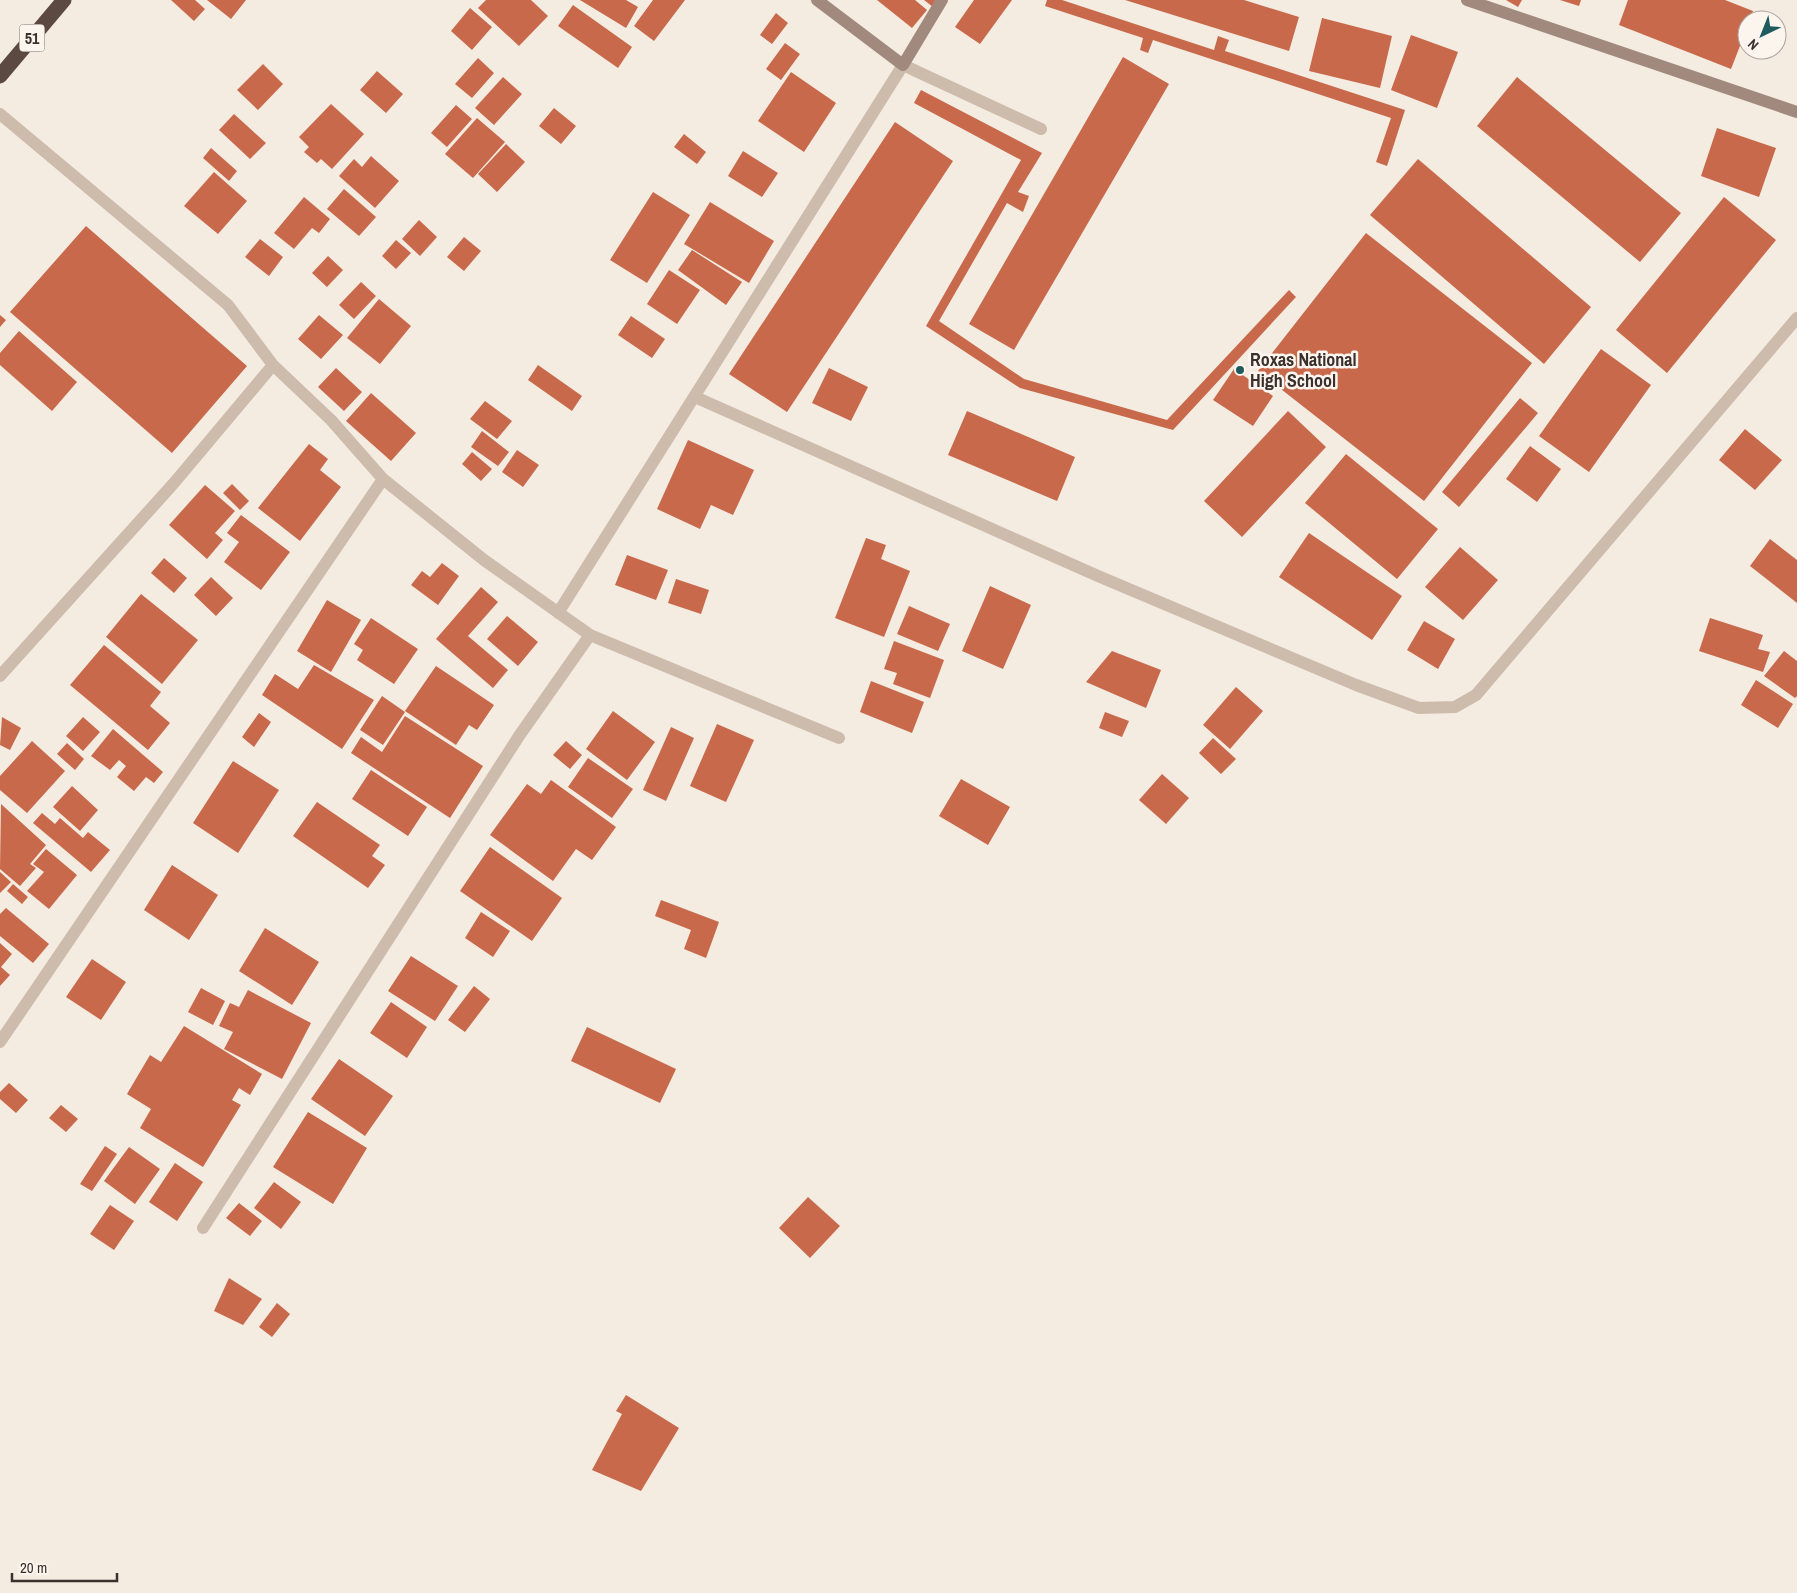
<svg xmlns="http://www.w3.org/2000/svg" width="1797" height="1593" viewBox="0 0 1797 1593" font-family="'Archivo Narrow',sans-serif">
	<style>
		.building { fill: #c8694b }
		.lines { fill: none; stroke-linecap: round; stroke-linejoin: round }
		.lane { stroke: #cdbbac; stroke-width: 12 }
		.street { stroke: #cdbbac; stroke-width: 12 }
		.secondary { stroke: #a18a7d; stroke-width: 12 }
		.highway { stroke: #5c4a42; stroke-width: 15 }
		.poi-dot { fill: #1f5a5e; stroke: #fbf5ee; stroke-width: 2 }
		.labels { text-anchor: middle; stroke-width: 5; stroke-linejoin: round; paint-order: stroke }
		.shield { fill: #fbf5ee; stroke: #756b66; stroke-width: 1 }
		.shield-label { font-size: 16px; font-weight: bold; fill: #3b302b }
		.poi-label { font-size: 18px; font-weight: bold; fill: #3b302b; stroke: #fbf5ee; text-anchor: start }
	</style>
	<rect width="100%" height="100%" fill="#f4ebe1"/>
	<path class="building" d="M171 0H195L205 9 194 21Z
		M207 0H246L231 19Z
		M486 0H531L548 16 519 46 478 8Z
		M580 0H626L638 7 626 28Z
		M653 0H685L654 41 634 26Z
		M877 0H915L927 10 912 28Z
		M924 0H938L933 7Z
		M974 0H1012L980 44 955 27Z
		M1047 0H1062L1214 50 1218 36 1229 40 1225 51 1405 110 1387 166 1376 162 1391 118 1153 40 1148 53 1140 50 1143 38 1045 6Z
		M1125 0H1244L1299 17 1289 51Z
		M1506 0H1522L1518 7Z
		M1560 0H1581L1579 6Z
		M1628 0H1725L1753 11 1750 20H1747V28L1731 69 1619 25Z
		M573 5 632 47 618 68 558 26Z
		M470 8 492 27 472 50 451 31Z
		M776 13 788 23 772 44 760 35Z
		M1322 18 1392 36 1380 88 1309 71Z
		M1411 35 1458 52 1437 108 1391 90Z
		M785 43 800 54 781 80 766 69Z
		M1123 57 1169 84 1014 350 969 324Z
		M478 58 494 73 472 98 455 84Z
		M263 64 283 84 258 110 237 90Z
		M377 71 403 94 386 113 360 90Z
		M791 72 836 103 804 152 758 121Z
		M503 77 522 94 494 125 475 108Z
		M1517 77 1681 213 1640 262 1477 126Z
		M921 90 1042 153 1018 192 1029 196 1023 212 1007 203 939 321 1024 379 1167 420 1289 290 1296 297 1173 430 1020 388 926 326 1021 160 914 103Z
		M331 104 364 134 332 169 321 159 317 163 304 152 309 147 299 137Z
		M456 105 472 119 447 147 431 133Z
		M554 108 576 126 561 144 539 126Z
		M234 114 266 143 250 159 219 130Z
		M477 118 505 142 473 178 445 154Z
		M895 122 953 161 787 412 729 374Z
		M1717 128 1776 148 1759 197 1701 176Z
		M684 134 706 152 697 164 674 147Z
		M506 144 525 162 497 192 478 174Z
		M211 148 237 171 229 181 203 158Z
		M743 151 778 173 762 197 728 176Z
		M371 156 399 181 375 208 339 176 354 159 362 167Z
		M1418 159 1591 307 1544 364 1370 215Z
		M214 172 247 201 218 234 184 206Z
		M344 189 376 217 359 236 327 209Z
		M653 192 690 215 647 283 610 260Z
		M304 197 330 219 319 233 312 228 294 249 274 233Z
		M1724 197 1776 240 1667 373 1616 330Z
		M710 202 774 241 749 283 684 244Z
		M419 220 437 237 420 256 402 239Z
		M86 226 247 366 172 453 10 312Z
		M1366 233 1532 363 1424 501 1258 371Z
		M464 237 481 251 464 271 447 257Z
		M260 239 283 257 269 276 245 257Z
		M396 240 411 253 396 269 382 256Z
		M692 250 742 282 726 305 678 270Z
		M328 256 343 270 327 287 312 273Z
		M669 270 700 290 677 324 647 304Z
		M361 282 376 296 354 319 339 305Z
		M379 299 411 326 380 364 347 338Z
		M0 315 6 320 0 327Z
		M319 315 343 335 321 359 298 339Z
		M631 316 665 339 652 358 618 335Z
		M19 331 77 382 52 411 0 365V353Z
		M1601 349 1651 385 1589 472 1539 436Z
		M538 365 582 396 572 411 528 380Z
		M336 368 362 392 344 411 318 387Z
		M829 368 868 387 851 421 812 403Z
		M1234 369 1273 396 1253 426 1213 400Z
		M371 393 416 433 391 461 346 421Z
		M1520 398 1538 413 1459 507 1442 492Z
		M485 401 512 421 497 439 470 419Z
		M967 411 1075 457 1057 501 948 455Z
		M1288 411 1326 447 1242 537 1204 501Z
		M1745 429 1782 460 1755 490 1719 460Z
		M482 431 509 452 498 466 471 447Z
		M688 440 754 470 733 515 711 505 700 529 657 509Z
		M309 444 328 459 320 470 341 487 300 541 258 508Z
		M1530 446 1561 469 1537 502 1506 479Z
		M517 450 539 465 523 487 502 472Z
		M472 452 492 469 481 481 462 464Z
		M1346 454 1438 529 1397 579 1305 503Z
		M232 484 249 501 240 510 223 493Z
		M205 485 235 511 215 533 223 540 207 559 169 525Z
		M241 515 290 552 261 590 224 562 239 542 227 533Z
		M1309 533 1402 596 1372 640 1279 577Z
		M866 538 886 545 881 559 910 571 884 637 835 618Z
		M1770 539 1797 560V603L1750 566Z
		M1460 547 1498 580 1463 620 1425 587Z
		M627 555 668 570 656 600 615 585Z
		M164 558 187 578 174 593 151 573Z
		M442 563 459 576 438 605 411 585 422 571 430 577Z
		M211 577 233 598 216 616 194 595Z
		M676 579 709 590 701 614 668 603Z
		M990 586 1031 605 1003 669 962 651Z
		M481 587 498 602 468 636 508 670 493 688 436 639Z
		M141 594 198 640 162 684 106 637Z
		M327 600 361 620 331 672 297 651Z
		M909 606 950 624 938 651 897 634Z
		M507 616 538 642 518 666 487 639Z
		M371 618 418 649 394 684 357 660 363 650 354 644Z
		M1710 618 1763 635 1758 649 1770 652 1763 672 1699 651Z
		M1424 621 1455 639 1438 669 1407 650Z
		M894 641 944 660 930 698 893 684 897 673 884 669Z
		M104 645 161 692 150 706 170 723 148 750 70 685Z
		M1112 651 1161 670 1146 708 1086 682Z
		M1784 651 1797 661V696L1795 698 1764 676Z
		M314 665 374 700 342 749 262 695 275 674 298 689Z
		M436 666 494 705 477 730 469 725 456 745 405 711Z
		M1756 680 1793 704 1778 728 1741 705Z
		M871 681 924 702 912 733 860 712Z
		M1236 687 1263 711 1230 749 1203 725Z
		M382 696 405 712 383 745 360 730Z
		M613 711 655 742 627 780 586 749Z
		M1105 712 1129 721 1122 737 1099 728Z
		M259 713 271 722 254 747 242 737Z
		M405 716 483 766 450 818 351 753 361 737 382 752Z
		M2 717 21 728 10 750 0 745Z
		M83 717 100 732 83 751 66 736Z
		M717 724 754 740 726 802 690 786Z
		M671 727 694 738 666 801 643 790Z
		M113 729 163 772 154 783 146 777 134 791 117 777 126 766 119 760 110 770 91 756Z
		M1213 738 1236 759 1221 774 1199 753Z
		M32 741 65 771 27 813 0 790V776Z
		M566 741 582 755 570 769 553 755Z
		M67 743 84 759 75 770 57 754Z
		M588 758 633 789 612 818 568 787Z
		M233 761 279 790 238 853 193 823Z
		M371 770 427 807 408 836 352 799Z
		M1162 774 1189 798 1166 824 1139 800Z
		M961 779 1010 807 988 845 939 816Z
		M551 780 616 827 592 860 576 849 553 881 490 835 527 784 541 794Z
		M72 786 98 810 80 831 53 807Z
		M317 802 380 845 372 856 385 865 368 888 293 836Z
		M1 804 46 845 30 864 36 868 20 886 0 869Z
		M42 813 55 824 60 818 83 838 88 832 110 850 91 872 33 823Z
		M490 847 562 898 532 941 460 891Z
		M46 849 77 875 49 909 27 891 44 872 33 864Z
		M172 865 218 895 189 940 144 910Z
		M0 872 11 882 0 893Z
		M13 884 28 897 22 904 7 891Z
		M661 900 719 922 706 958 684 949 691 930 655 916Z
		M6 908 49 944 33 963 0 936V914Z
		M481 912 510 931 493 957 465 938Z
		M265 928 319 962 292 1005 239 971Z
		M0 943 12 954 1 967 10 975 0 986Z
		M411 956 458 986 435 1021 388 991Z
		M92 959 126 982 101 1020 66 997Z
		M474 986 490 999 465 1032 448 1020Z
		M201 988 225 1001 213 1025 188 1012Z
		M248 990 311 1023 282 1079 224 1049 233 1032 219 1026 230 1003 239 1007Z
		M391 1002 427 1027 407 1058 370 1033Z
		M184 1026 262 1074 250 1095 239 1088 232 1100 241 1105 203 1167 140 1128 151 1109 127 1094 150 1055 161 1062Z
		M587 1027 676 1069 660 1103 571 1061Z
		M339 1059 393 1096 365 1136 311 1099Z
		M9 1083 28 1100 16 1113 0 1099V1092Z
		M61 1105 78 1119 66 1132 49 1118Z
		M308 1112 367 1148 333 1204 273 1167Z
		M105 1146 117 1154 92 1191 80 1184Z
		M129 1147 160 1169 135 1204 104 1181Z
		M175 1163 203 1182 177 1221 149 1202Z
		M274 1182 301 1202 281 1229 254 1208Z
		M808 1197 840 1226 810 1258 779 1228Z
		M239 1203 262 1221 250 1236 226 1218Z
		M110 1205 134 1221 114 1250 90 1234Z
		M229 1278 262 1299 243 1325 214 1311Z
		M277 1303 290 1314 272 1337 259 1327Z
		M626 1395 679 1428 641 1491 592 1470 622 1414 616 1411Z"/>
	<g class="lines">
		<path class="lane" d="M903 65 1041 129"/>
		<path class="street" d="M0 114 228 305 273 365 331 420 383 479 484 560 590 635 839 738
			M695 397 1098 576 1356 685 1419 708 1455 707 1476 695 1797 318
			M558 613 903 65
			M0 676 174 483 273 365
			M0 1042 383 479
			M203 1228 519 736 590 635"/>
		<path class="secondary" d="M817 0 903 65 942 0
			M1467 0 1797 112"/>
		<path class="highway" d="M0 76 64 0"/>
	</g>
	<circle class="poi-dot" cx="1240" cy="370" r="5"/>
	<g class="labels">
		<rect class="shield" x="19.5" y="24.5" width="25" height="27" rx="4"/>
		<g class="shield-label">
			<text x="32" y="44">51</text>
		</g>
		<g class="poi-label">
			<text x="1250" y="366">Roxas National<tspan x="1250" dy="21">High School</tspan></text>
		</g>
	</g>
	<g transform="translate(1762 35) rotate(223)"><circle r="24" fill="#fbf5ee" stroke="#aea6a0"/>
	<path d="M0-4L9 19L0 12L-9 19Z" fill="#1f5a5e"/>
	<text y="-8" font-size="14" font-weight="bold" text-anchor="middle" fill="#3b302b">N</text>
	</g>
	<path d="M12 1573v8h105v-8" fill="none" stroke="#3b302b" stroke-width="2.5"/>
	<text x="20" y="1573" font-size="15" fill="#3b302b" stroke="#fbf5ee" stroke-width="4" paint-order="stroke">20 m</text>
</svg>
